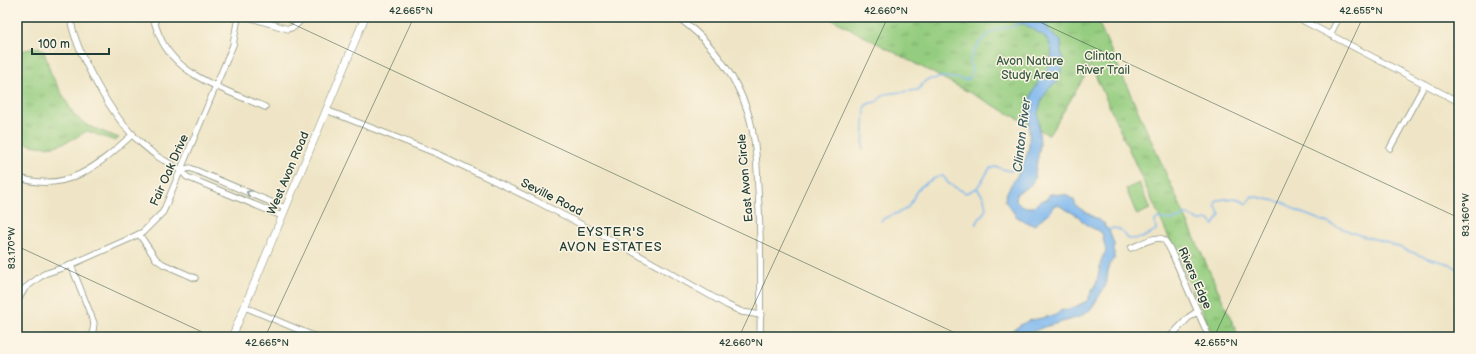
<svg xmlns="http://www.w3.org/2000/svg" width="1476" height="354" viewBox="0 0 1476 354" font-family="'Balsamiq Sans',sans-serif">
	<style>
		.grass { fill: #95cd80; stroke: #5a855a }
		.park { fill: url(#park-tufts); stroke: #5a855a }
		.water { fill: #7eb7ee; stroke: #4e7a91 }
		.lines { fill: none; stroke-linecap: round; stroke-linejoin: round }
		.stream { stroke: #7eb7ee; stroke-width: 1.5 }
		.minor-casing { stroke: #87917d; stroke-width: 7 }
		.tertiary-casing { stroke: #87917d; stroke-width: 8 }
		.minor { stroke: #fff; stroke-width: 5.5 }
		.tertiary { stroke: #fff; stroke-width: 7 }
		.oneway { stroke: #8f9e9a }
		.ticks { fill: none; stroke: #1f3d34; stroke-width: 1; stroke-opacity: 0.45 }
		.labels { text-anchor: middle; stroke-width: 3; stroke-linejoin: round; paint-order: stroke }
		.park-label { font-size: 12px; fill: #375a43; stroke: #fcf5e5 }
		.street-label { font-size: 12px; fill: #1f3d34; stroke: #fcf5e5 }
		.water-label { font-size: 13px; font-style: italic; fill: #375c62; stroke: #fcf5e5 }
		.neighbourhood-label { font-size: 13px; letter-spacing: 1px; fill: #1f3d34; stroke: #fcf5e5 }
		.neatline { fill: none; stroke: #1f3d34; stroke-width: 1.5 }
		.ticks-label { font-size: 10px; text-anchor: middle; fill: #1f3d34 }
	</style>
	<defs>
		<pattern id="park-tufts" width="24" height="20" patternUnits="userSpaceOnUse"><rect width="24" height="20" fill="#95cd80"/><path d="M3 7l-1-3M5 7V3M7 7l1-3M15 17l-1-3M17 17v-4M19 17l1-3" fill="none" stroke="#79a86a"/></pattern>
	</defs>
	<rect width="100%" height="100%" fill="#fcf5e5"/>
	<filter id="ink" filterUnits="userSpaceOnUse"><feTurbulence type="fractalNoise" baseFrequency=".025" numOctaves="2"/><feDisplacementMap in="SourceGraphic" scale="8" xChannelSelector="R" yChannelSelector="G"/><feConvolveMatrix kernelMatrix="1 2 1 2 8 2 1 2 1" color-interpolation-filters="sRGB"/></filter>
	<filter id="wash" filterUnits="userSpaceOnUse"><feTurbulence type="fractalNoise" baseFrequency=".012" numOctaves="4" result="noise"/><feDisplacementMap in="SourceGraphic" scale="16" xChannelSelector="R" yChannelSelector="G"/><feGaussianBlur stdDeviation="0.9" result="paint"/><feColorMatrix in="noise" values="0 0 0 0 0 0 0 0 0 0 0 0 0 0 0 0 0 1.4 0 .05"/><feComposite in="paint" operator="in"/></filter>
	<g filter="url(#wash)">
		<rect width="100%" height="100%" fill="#efe5c6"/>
		<path class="grass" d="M1139 183 1150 209 1137 215 1126 189Z"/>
		<path class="park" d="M828 17H1096L1239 337H1214L1091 66 1049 135Z
			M39 47 44 51 51 74 74 115 88 126 119 138 115 141 87 131C60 147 47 152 17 140V52Z"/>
		<path class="water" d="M1008 17 1043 18 1050 32 1061 41V52L1064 63 1057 82 1049 88 1042 99 1038 113 1040 145 1034 179 1030 186 1017 193 1016 201 1022 207H1034L1042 200H1046L1050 194 1066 195 1074 200 1076 206 1105 224 1104 226 1109 230 1114 244V260L1109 265 1106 285 1091 309 1080 317 1044 327 1020 337H1002L1027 321 1056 315 1060 311 1075 307 1087 301 1097 281 1102 258 1106 251 1102 233 1085 224 1078 216 1058 205 1053 206 1050 213C1042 215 1041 223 1033 225L1017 217 1005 201C1005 189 1018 178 1022 166 1025 159 1029 151 1029 143 1030 127 1027 110 1032 94 1039 77 1057 65 1050 45 1046 33 1033 32 1025 24H1019Z"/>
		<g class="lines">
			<path class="stream" d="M863 149 865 106 870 103 876 102 885 94 918 90 926 80 943 77 968 80 972 73 970 59C976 46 986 32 1001 28 1008 26 1013 29 1019 24
				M881 221C885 215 900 215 908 207 913 202 913 196 917 191 921 185 936 176 943 176L949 184 966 193 977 188 990 168 997 167 1009 171 1022 167
				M976 224 986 209 984 198 977 188
				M1109 231 1112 228 1119 229 1129 239 1142 238 1156 230 1155 221 1158 218C1170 221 1175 221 1187 214L1199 221 1209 220 1214 225 1220 215 1215 205 1217 200 1236 198 1247 204 1252 196 1285 203 1297 211 1359 235 1386 242 1424 257 1450 264 1459 270"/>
		</g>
	</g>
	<g filter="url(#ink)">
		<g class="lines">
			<g class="minor-casing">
				<path id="minor" d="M70 17C76 54 113 119 141 143 147 148 153 154 160 158 170 164 180 168 187 177L282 216
					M153 17C155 24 157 31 160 37 177 77 229 91 265 107
					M248 17 288 29 294 27 304 17
					M677 17C714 42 746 89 753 134 757 152 757 170 758 188 761 238 761 287 760 337
					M1296 17 1459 102
					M1330 35 1339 17
					M326 110 438 154 534 200 619 244 727 305 742 312 761 315
					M1390 148 1425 84
					M182 170 190 168 285 208
					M17 177C66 195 99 165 133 134
					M139 234 156 259 163 264 195 278
					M1131 248C1139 245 1157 234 1164 240 1167 243 1169 247 1171 251L1209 337
					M71 265 94 323 92 337
					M17 302 25 288 44 274 68 266 129 239 143 232 163 212 233 45 238 17
					M245 307 316 337
					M1170 337 1189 317 1198 311"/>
			</g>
			<g class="tertiary-casing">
				<path id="tertiary" d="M232 337 365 17"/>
			</g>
			<use href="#minor" class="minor"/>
			<use href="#tertiary" class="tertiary"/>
		</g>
		<defs><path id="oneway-chevron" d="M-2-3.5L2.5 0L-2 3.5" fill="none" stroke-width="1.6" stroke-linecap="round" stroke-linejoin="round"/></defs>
		<use class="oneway" href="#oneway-chevron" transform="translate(249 193) rotate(-157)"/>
	</g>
	<path class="ticks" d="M278 17 964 337M1029 17 1459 218M17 246 213 337M265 337 414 17M739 337 888 17M1214 337 1363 17"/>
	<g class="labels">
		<g class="park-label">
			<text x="1103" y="60">Clinton<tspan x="1103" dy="14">River Trail</tspan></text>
			<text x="1030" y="65">Avon Nature<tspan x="1030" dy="14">Study Area</tspan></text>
		</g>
		<g class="street-label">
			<text transform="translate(169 170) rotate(-66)" y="4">Fair Oak Drive</text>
			<text transform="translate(288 173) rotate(-67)" y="4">West Avon Road</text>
			<text transform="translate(745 178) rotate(-95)" y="4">East Avon Circle</text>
			<text transform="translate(552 197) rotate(27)" y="4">Seville Road</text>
			<text transform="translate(1195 278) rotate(66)" y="4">Rivers Edge</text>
		</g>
		<g class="water-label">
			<text transform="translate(1021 135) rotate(-83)" y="5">Clinton River</text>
		</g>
		<g class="neighbourhood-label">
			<text x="611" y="236">EYSTER'S<tspan x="611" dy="15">AVON ESTATES</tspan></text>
		</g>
	</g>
	<rect width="1476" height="354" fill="none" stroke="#fcf5e5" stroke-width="44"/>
	<path d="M32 48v6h77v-6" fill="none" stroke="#1f3d34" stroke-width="2"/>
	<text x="38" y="48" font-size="12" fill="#1f3d34" stroke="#fcf5e5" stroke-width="3" paint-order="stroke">100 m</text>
	<rect x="22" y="22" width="1432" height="310" class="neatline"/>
	<g class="ticks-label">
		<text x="411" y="14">42.665°N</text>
		<text x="886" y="14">42.660°N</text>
		<text x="1361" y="14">42.655°N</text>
		<text transform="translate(1465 215) rotate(-90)" y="4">83.160°W</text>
		<text transform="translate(11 248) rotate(-90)" y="4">83.170°W</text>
		<text x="267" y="346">42.665°N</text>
		<text x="741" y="346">42.660°N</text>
		<text x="1216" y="346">42.655°N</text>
	</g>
</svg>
